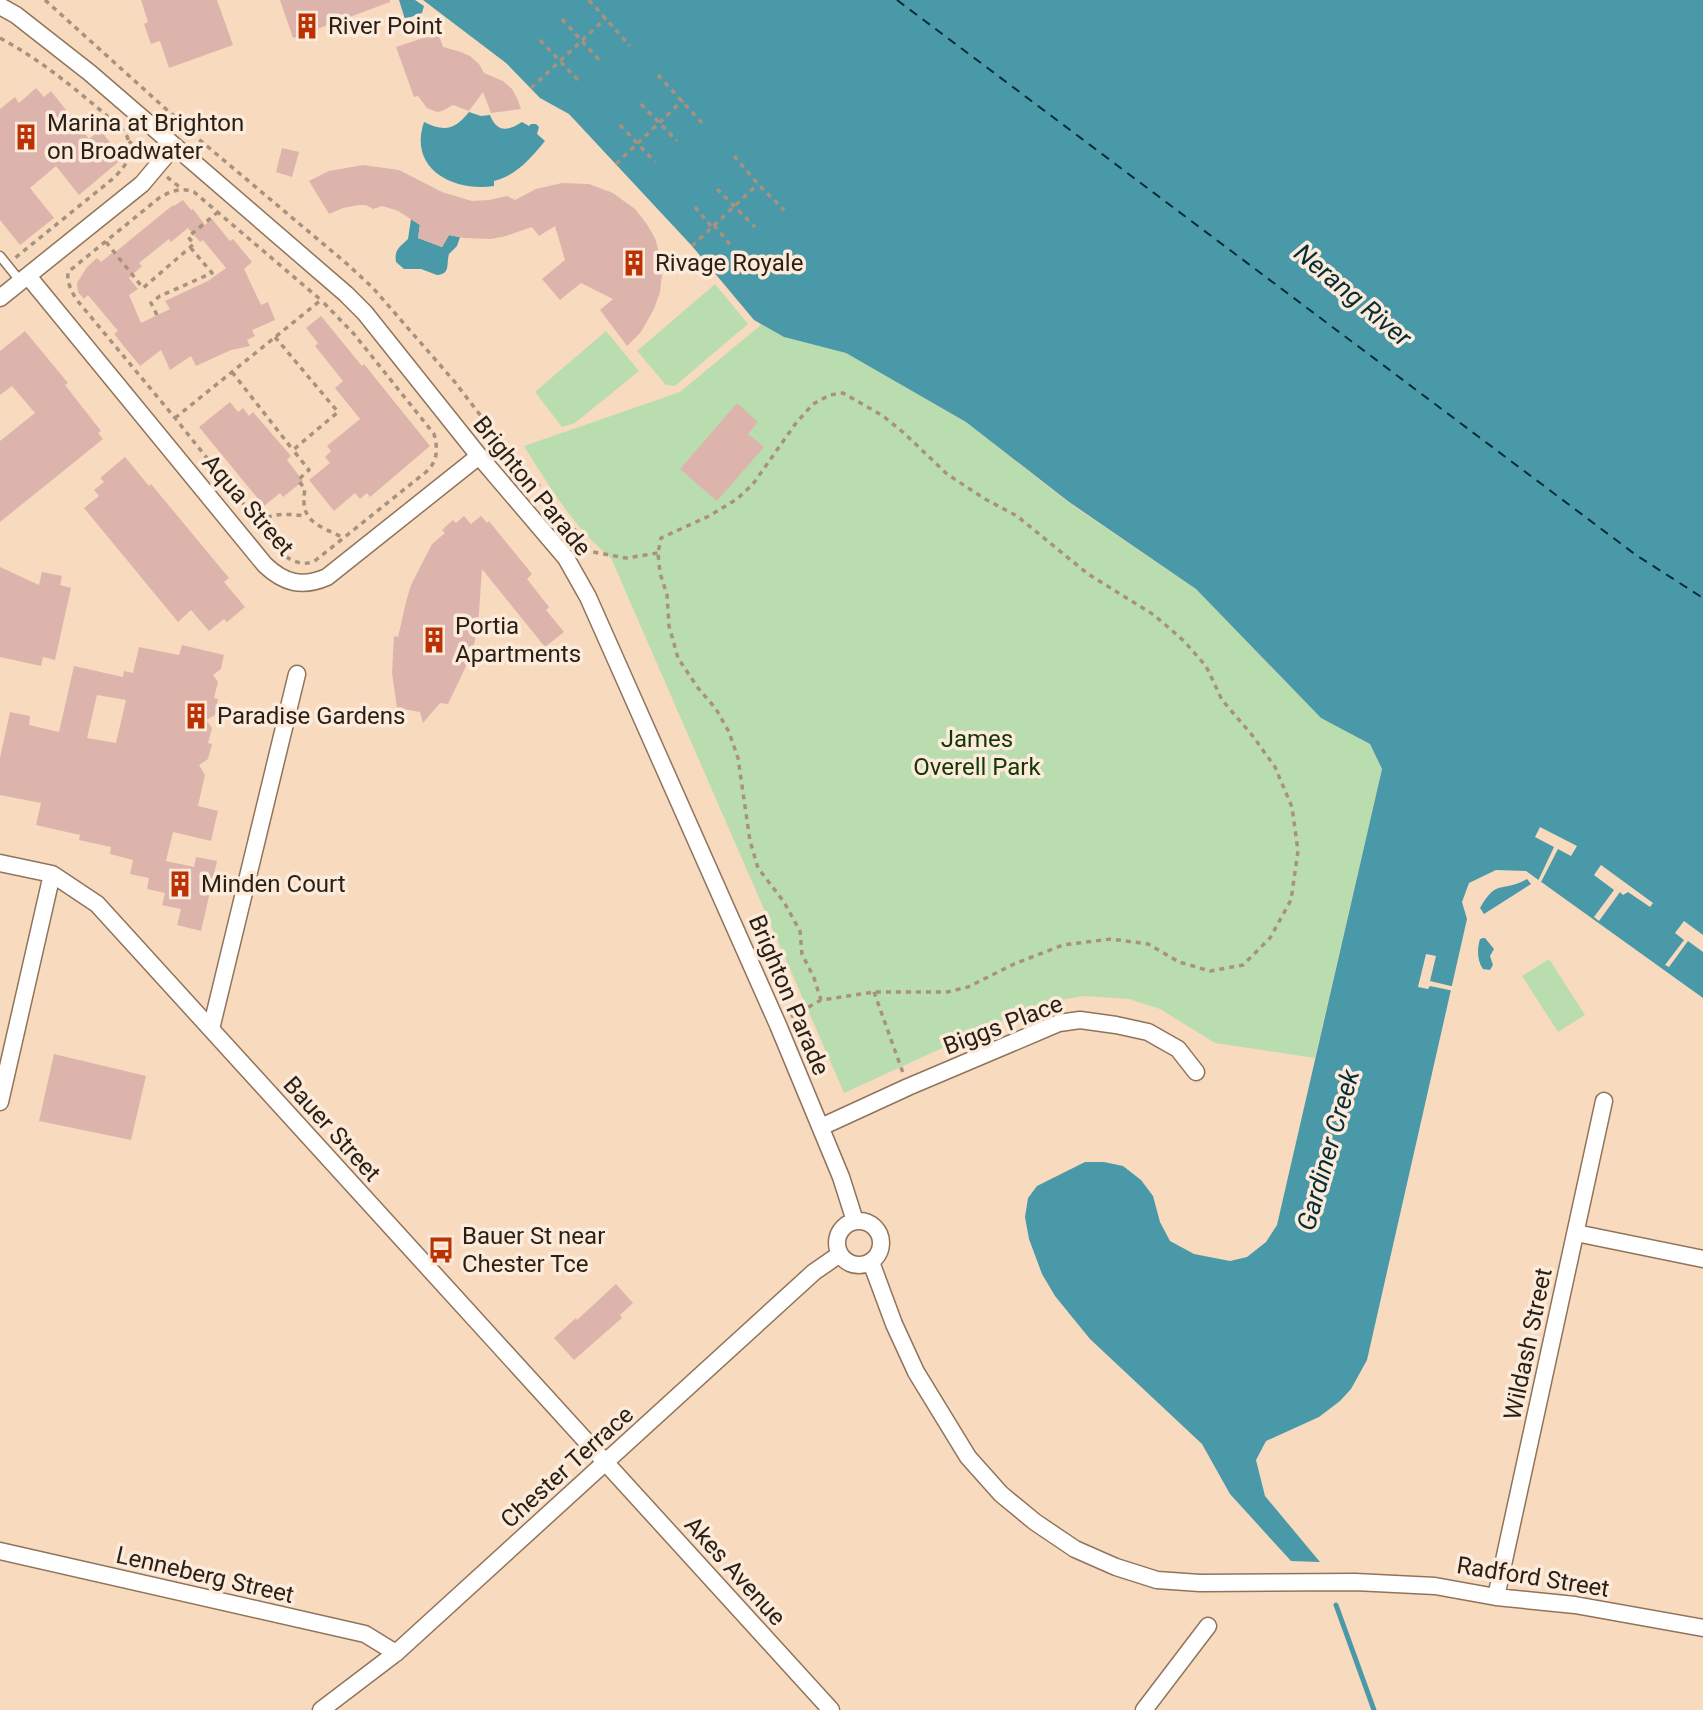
<svg xmlns="http://www.w3.org/2000/svg" width="1703" height="1710" viewBox="0 0 1703 1710" font-family="Roboto,sans-serif">
	<style>
		.green { fill: #baddb0 }
		.water { fill: #4a99a8 }
		.pier { fill: #f8dabf }
		.lines { fill: none; stroke-linecap: round; stroke-linejoin: round }
		.stream { stroke: #4a99a8; stroke-width: 5 }
		.ferry { stroke: #072e35; stroke-width: 2; stroke-dasharray: 9 7; stroke-linecap: butt }
		.building { fill: #ddb4ab; fill-rule: evenodd }
		.service-casing { stroke: #8f745b; stroke-width: 11 }
		.minor-casing { stroke: #8f745b; stroke-width: 19 }
		.path { stroke: #a8927d; stroke-width: 3.5; stroke-dasharray: 5 5; stroke-linecap: butt }
		.service { stroke: #fff; stroke-width: 8 }
		.minor { stroke: #fff; stroke-width: 16 }
		.labels { text-anchor: middle; stroke-width: 7; stroke-linejoin: round; paint-order: stroke }
		.poi-label { font-size: 24px; fill: #291f14; stroke: #fceada; text-anchor: start }
		.street-label { font-size: 24px; fill: #291f14; stroke: #fceada }
		.park-label { font-size: 24px; fill: #123805; stroke: #fceada }
		.water-label { font-size: 26px; font-style: italic; fill: #072e35; stroke: #fceada }
	</style>
	<rect width="100%" height="100%" fill="#f8dabf"/>
	<path class="green" d="M715 284 748 324 675 386 666 385 637 351Z
		M762 324 784 337 846 353 966 422 1069 503 1196 589 1321 718 1370 744 1382 769 1315 1058 1215 1043 1160 1009 1129 999 1084 996 1041 1003 844 1093 611 558C574 528 549 486 524 446L680 392Z
		M606 331 639 371 575 423 562 427 535 392Z
		M1549 959 1585 1015 1558 1032 1522 976Z"/>
	<path class="water" d="M399 0H415L424 6 422 13 405 19Z
		M423 0H1703V998L1526 871 1496 870 1469 883 1462 902 1467 919 1367 1360 1351 1389 1340 1401 1319 1417 1266 1441 1256 1460 1265 1496 1320 1562 1291 1561 1230 1494 1202 1444 1090 1339 1055 1296 1042 1274 1029 1239 1025 1217 1028 1198 1037 1186 1085 1162H1104L1123 1166 1141 1180 1153 1196 1160 1222 1170 1241 1194 1254 1230 1261 1247 1257 1266 1242 1277 1225 1382 769 1370 744 1321 718 1196 589 1069 502 966 422 846 353 784 337 754 320 692 246 569 114 540 98 506 63Z
		M469 112 481 116 490 115C497 133 508 131 522 122L529 126 531 124H536L539 127 537 134 545 141C530 159 517 175 494 181V186C453 192 408 169 424 122 444 132 455 130 469 112Z
		M411 219 420 225 418 238 442 247 449 235 460 237 457 246 449 254C446 264 451 274 437 275L421 269H404L396 262C394 249 400 247 408 239Z
		M1527 879 1531 884 1484 914 1480 908C1497 878 1503 893 1527 879Z
		M1483 938H1485L1494 949 1490 956 1493 965 1490 970 1483 969C1477 961 1477 949 1480 939Z"/>
	<path class="pier" d="M1540 827 1577 846 1571 856 1558 849 1541 882 1538 881 1554 847 1535 837Z
		M1601 865 1653 903 1650 907 1628 892 1623 895 1620 892 1599 921 1594 917 1614 890 1594 875Z
		M1684 921 1703 935V952L1688 941 1669 967 1665 965 1684 940 1675 933Z
		M1426 954 1436 956 1430 981 1455 987 1454 991 1430 986 1428 989 1418 987Z"/>
	<g class="lines">
		<path class="stream" d="M1336 1605 1374 1710"/>
		<path class="ferry" d="M897 0 1636 555 1703 598"/>
	</g>
	<path class="building" d="M141 0H217L233 45 169 68 160 41 151 44 144 24 148 22Z
		M280 0H390V2L293 38Z
		M438 33 443 47 461 52 470 56 479 64 484 73 503 81 512 89 517 98 521 109 491 113 483 92 469 111 453 105 442 111 437 112 427 108 418 96 414 97 396 47Z
		M36 88 44 97 51 91 89 139 100 130 123 158 79 195 56 166 30 188 54 218 20 245 0 220V109L15 97 19 103Z
		M282 148 299 152 292 177 276 172Z
		M363 165 399 170 442 192 472 201 489 200 507 196 515 200 536 189 562 183 589 184 613 193 635 209 646 223 655 238 660 256 662 274 660 292 654 309 641 332 627 346 600 310 613 299 581 283 560 300 542 279 565 260 555 226 539 236 532 227 506 236 491 239 464 238 449 235 442 247 418 238 420 225 398 211 389 208 382 206 373 209 366 205H359L343 208 329 214 309 181 329 171Z
		M183 200 191 210 193 209 205 225 212 219 230 241 233 239 252 262 244 269 261 305 268 302 275 320 252 330 255 336 247 340 250 346 231 350 196 366 191 356 170 370 161 350 140 366 114 334 118 331 88 295 84 299 78 292 77 283 87 267 97 258 101 262 112 253 113 254 173 205 174 206ZM188 228 200 242 203 240 226 268 208 281 165 301 170 309 141 323 129 295 138 289 129 278 142 266 139 263 169 239 171 242Z
		M321 316 362 366 364 364 430 446 370 497 367 493 360 499 355 493 334 511 309 480 330 463 325 457 331 451 327 446 360 419 335 388 343 381 315 346 318 343 306 328Z
		M25 331 68 383 65 385 101 431 98 433 103 439 0 522V441L35 413 12 386 0 395V351Z
		M230 402 238 412 243 408 249 416 253 412 291 456 287 460 303 481 283 497 280 493 264 506 199 427Z
		M737 403 758 422 748 434 764 447 717 501 680 469Z
		M125 457 149 486 151 484 229 578 224 582 245 607 227 622 224 619 209 631 191 610 178 622 84 508 99 496 94 490 104 482 100 478Z
		M464 516 471 524 481 516 487 523 489 521 532 574 527 579 549 607 546 610 564 632 545 647 482 569 478 627 470 662H468L448 704 440 703 423 723 420 712 397 708 392 673 394 636 398 637 406 602 411 585 432 544 445 533 442 530 453 520 456 523Z
		M0 567 39 585 42 572 62 576 60 585 71 588 55 660 43 657 41 666 0 657Z
		M182 645 224 655 221 669 213 675 218 682 214 698 218 699 215 715 206 720 212 728 208 743 212 744 208 759 199 765 205 775 198 806 218 811 211 841 173 832 166 861 194 867 196 857 217 861 201 931 177 925 181 909 162 905 165 893 147 889 149 878 130 874 133 860 110 854 111 847 79 840 80 835 36 825 41 803 0 795V758L10 712 30 716 29 725 59 732 74 666 123 677 124 671 133 673 139 647 179 655ZM97 695 126 700 116 743 87 738Z
		M54 1054 146 1076 131 1140 39 1121Z
		M616 1284 633 1303 620 1315 622 1318 574 1360 554 1338 576 1318 577 1320Z"/>
	<g class="lines">
		<g class="service-casing">
			<path id="service" d="M0 256 21 282"/>
		</g>
		<g class="minor-casing">
			<path id="minor" d="M0 6 16 15 90 73 346 294 365 313 479 456 566 558 588 597 778 1025 841 1177 855 1221
				M28 276 265 565C284 583 302 588 327 577L479 456
				M0 298 142 184 174 146
				M0 863 52 874 97 904 831 1710
				M211 1029 297 674
				M0 1102 52 874
				M821 1127 908 1087 1059 1023 1080 1020 1116 1025 1148 1032 1178 1049 1196 1072
				M837 1243a22 22 0 1 1 44 0a22 22 0 1 1-44 0Z
				M1576 1233 1703 1259
				M871 1262 894 1324 916 1372 968 1457 1001 1494 1035 1522 1075 1549 1116 1567 1157 1580 1200 1583 1355 1582 1435 1586 1496 1597 1575 1605 1703 1628
				M0 1551 365 1634 396 1653
				M1496 1597 1604 1101
				M321 1710 396 1653 814 1272 840 1254
				M1144 1710 1208 1626"/>
		</g>
		<path class="path" d="M45 0 167 110 190 128 189 131 346 263 373 288 454 381 534 485
			M589 0 630 46
			M562 19 600 61
			M0 38C39 59 72 86 106 115 113 122 125 129 128 139 134 157 126 164 115 177L15 258
			M540 40 579 81
			M658 75 702 123
			M531 88 606 18
			M641 104 677 141
			M620 125 655 162
			M129 141 143 156
			M734 156 758 184 784 210
			M616 164 683 100
			M167 177 182 189
			M717 189 755 227
			M695 207 712 227
			M714 225 733 248
			M106 242 143 288 194 244 188 237 218 212
			M692 246 758 184
			M157 315 151 303 160 296 212 273 190 247
			M275 337 338 412 293 450 309 470 298 480 305 489C299 522 318 525 344 538
			M232 372 293 450
			M175 418 321 300 194 192C180 187 171 191 159 198L68 272C67 283 71 290 76 299L175 418 285 556C295 563 306 566 316 560L426 472C438 461 438 449 434 434L354 334 321 300
			M528 489 537 483 593 552 626 558 658 553
			M258 522C273 512 288 514 306 516
			M874 992 903 1073
			M791 1017 821 1000 874 992H947L968 987 1014 964 1063 945 1111 939 1148 944 1179 962 1210 971 1243 965 1270 938 1291 900 1298 851 1292 807 1275 767 1252 735 1222 700 1206 666 1184 641 1154 615 1088 574 1017 516 985 499 947 474 904 433 883 416 843 393 830 395 813 404 796 423 753 484 737 499 709 516 661 538 658 553 660 573 667 595 669 626 678 658 698 688 716 709 729 732 738 758 750 841 758 868 784 902 800 931 802 954 814 978 821 1000"/>
		<use href="#service" class="service"/>
		<use href="#minor" class="minor"/>
	</g>
	<defs>
		<g id="building-bare" transform="scale(2.1)"><path d="M-4-6H4V6H1V3H-1V6H-4ZM-2.5-4.3h1.7v1.8h-1.7ZM.8-4.3h1.7v1.8H.8ZM-2.5-1h1.7V.8h-1.7ZM.8-1h1.7V.8H.8Z" fill="#bb3104" stroke="#fceada" stroke-width="2.5" paint-order="stroke"/></g>
		<g id="bus-bare" transform="scale(2.1)"><path d="M-5-6H5V4H4V6H2V4H-2V6H-4V4H-5ZM-3.5-4V0h7V-4ZM-3.5 1.2v1.5H-2V1.2ZM2 1.2v1.5H3.5V1.2Z" fill="#bb3104" stroke="#fceada" stroke-width="2.5" paint-order="stroke"/></g>
	</defs>
	<g fill-rule="evenodd">
		<use href="#building-bare" x="307" y="26"/>
		<use href="#building-bare" x="26" y="137"/>
		<use href="#building-bare" x="634" y="263"/>
		<use href="#building-bare" x="434" y="640"/>
		<use href="#building-bare" x="196" y="716"/>
		<use href="#building-bare" x="180" y="884"/>
		<use href="#bus-bare" x="441" y="1250"/>
	</g>
	<g class="labels">
		<g class="poi-label">
			<text x="328" y="34">River Point</text>
			<text x="47" y="131">Marina at Brighton<tspan x="47" dy="28">on Broadwater</tspan></text>
			<text x="655" y="271">Rivage Royale</text>
			<text x="455" y="634">Portia<tspan x="455" dy="28">Apartments</tspan></text>
			<text x="217" y="724">Paradise Gardens</text>
			<text x="201" y="892">Minden Court</text>
			<text x="462" y="1244">Bauer St near<tspan x="462" dy="28">Chester Tce</tspan></text>
		</g>
		<g class="street-label">
			<text transform="translate(532 486) rotate(51)" y="8">Brighton Parade</text>
			<text transform="translate(248 505) rotate(49)" y="8">Aqua Street</text>
			<text transform="translate(789 995) rotate(67)" y="8">Brighton Parade</text>
			<text transform="translate(1003 1025) rotate(-21)" y="8">Biggs Place</text>
			<text transform="translate(332 1129) rotate(48)" y="8">Bauer Street</text>
			<text transform="translate(1528 1344) rotate(-78)" y="8">Wildash Street</text>
			<text transform="translate(567 1467) rotate(-42)" y="8">Chester Terrace</text>
			<text transform="translate(735 1571) rotate(48)" y="8">Akes Avenue</text>
			<text transform="translate(205 1575) rotate(13)" y="8">Lenneberg Street</text>
			<text transform="translate(1533 1577) rotate(9)" y="8">Radford Street</text>
		</g>
		<g class="park-label">
			<text x="977" y="747">James<tspan x="977" dy="28">Overell Park</tspan></text>
		</g>
		<g class="water-label">
			<text transform="translate(1353 295) rotate(40)" y="9">Nerang River</text>
			<text transform="translate(1328 1150) rotate(-74)" y="9">Gardiner Creek</text>
		</g>
	</g>
</svg>
